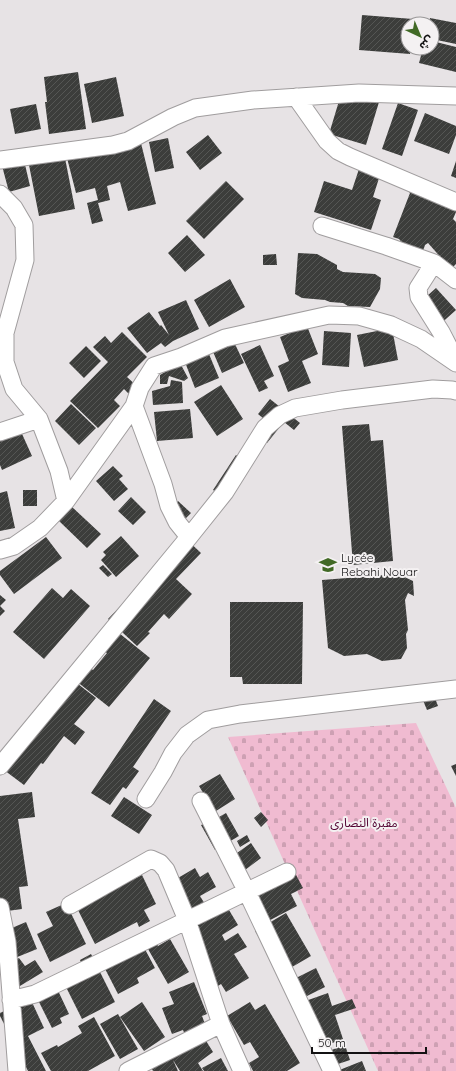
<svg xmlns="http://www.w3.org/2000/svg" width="456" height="1071" viewBox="0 0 456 1071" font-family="Quicksand,'Noto Sans Arabic',sans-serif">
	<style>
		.cemetery { fill: url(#cemetery-stones) }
		.building { fill: url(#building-hatch) }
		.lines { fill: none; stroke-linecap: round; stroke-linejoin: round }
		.minor-casing { stroke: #a09d9e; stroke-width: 19 }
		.minor { stroke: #fff; stroke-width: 17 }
		.labels { text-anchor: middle; stroke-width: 4; stroke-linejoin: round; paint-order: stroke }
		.poi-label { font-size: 12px; fill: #131213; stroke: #f4f1f2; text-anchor: start }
		.park-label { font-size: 12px; fill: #510030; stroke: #f4f1f2 }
	</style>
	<defs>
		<pattern id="cemetery-stones" width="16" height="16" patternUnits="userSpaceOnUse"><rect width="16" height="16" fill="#f0bbd1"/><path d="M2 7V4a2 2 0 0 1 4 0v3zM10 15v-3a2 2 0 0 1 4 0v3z" fill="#cda0b3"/></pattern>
		<pattern id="building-hatch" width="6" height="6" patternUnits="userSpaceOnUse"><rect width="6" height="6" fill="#3c3d3b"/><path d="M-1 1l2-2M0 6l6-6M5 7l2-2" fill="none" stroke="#555654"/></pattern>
	</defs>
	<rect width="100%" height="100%" fill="#e7e3e5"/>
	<path class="cemetery" d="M416 723 456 808V1071H378L228 737Z"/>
	<path class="building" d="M362 15 413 19V24H408V48H411L410 54 359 50Z
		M430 18 456 23V44L432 39V24H429Z
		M432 41 456 47V72L419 63 423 48H432Z
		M78 72 86 129 49 134 45 102H47L44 77Z
		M116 77 124 116 92 123 84 84Z
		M342 91 379 102 366 145 329 134Z
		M398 103 418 110 402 156 382 149Z
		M36 104 41 129 15 134 10 109Z
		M425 113 456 126V135L449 154 414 141Z
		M139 135 156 204 128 211 120 182 107 186 110 200 98 203 103 221 92 224 87 203 98 200 95 188 76 193 66 154Z
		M208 135 222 153 200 170 186 152Z
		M168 138 174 168 155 172 149 142Z
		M23 156 30 186 9 192 1 162Z
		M65 158 75 209 39 216 29 165Z
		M456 161V178L451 176Z
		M359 169 380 175 373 197 381 200 371 230 314 212 324 181 352 190Z
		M226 181 244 199 204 239 186 221Z
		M399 181 456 202V212L453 219 456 222V264L451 269 428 243 425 245 422 254 407 248 399 239 393 237 410 193Z
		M187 235 205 255 185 272 168 253Z
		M298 253 317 254 337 265V269L343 272 375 274 381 278 380 289 370 307 348 306 343 303 330 302 325 300 302 298 295 294Z
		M276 254 277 265H263V255Z
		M230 279 245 307 209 327 194 300Z
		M436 288 456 310 437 327 417 305Z
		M186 300 199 329 173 341 165 347 161 343 147 353 127 328 149 312 160 326 161 325 169 335 158 312Z
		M307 326 318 354 302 361 311 383 288 392 278 366 289 361 280 337Z
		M392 328 398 360 364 367 357 335Z
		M324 331 351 333 349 367 322 365Z
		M122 332 147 357 127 377 139 388 131 396 124 389 114 400 120 406 98 428 70 401 108 362 93 347 105 336 111 343Z
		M234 342 244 363 222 373 211 347Z
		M260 345 274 376 264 381 268 388 259 392 241 354Z
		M86 346 101 361 84 378 69 363Z
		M206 347 219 378 195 388 183 357Z
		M180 363 188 378 184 381 169 376 167 384H160V375Z
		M171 380 182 382 183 403 153 405 152 391 170 386Z
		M221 385 243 419 217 436 194 402Z
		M270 399 300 423 294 430 284 422 267 443 260 438 271 425 258 414Z
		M71 404 96 428 79 445 55 421Z
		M190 409 193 438 157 441 154 412Z
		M369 424 371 441 383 440 393 561 353 565 342 426Z
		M18 425 32 456 2 470 0 465V441Z
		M236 455 246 462 223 496 213 490Z
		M113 466 123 476 119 479 128 489 114 501 96 481Z
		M23 490H37V506H23Z
		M7 491 15 528 0 531V493Z
		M131 497 146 512 133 525 118 511Z
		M178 501 191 513 184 520 166 513Z
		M71 506 101 534 87 548 58 520Z
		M121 536 139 556 116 577 101 560 106 555 103 552Z
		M183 536 201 553 176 579 192 594 169 619 164 614 148 632 150 633 137 646 108 619 159 566Z
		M46 537 62 558 14 594 0 575V571Z
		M103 565 112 574 108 577 99 568Z
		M398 574 413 581 414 596 408 593 405 600 408 630 406 634 407 648 401 659 382 661 367 654 344 656 328 648 322 580Z
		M52 588 63 598 71 589 90 606 44 659 13 632Z
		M0 595 6 600 0 606 5 611 0 616Z
		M230 602H303L302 684H243L242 677H230Z
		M114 629 150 658 109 707 71 677 83 662 93 670 107 653 99 648Z
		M69 677 96 698 74 724 85 732 75 745 64 736 43 764 41 763 24 785 0 767 14 738 46 696 51 700Z
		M433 693 438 706 427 710 422 698Z
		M154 699 171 711 133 767 139 771 126 789 123 787 110 805 91 793Z
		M456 764V776L451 766Z
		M220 774 235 799 216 811 219 817 226 813 239 836 215 850 201 825 206 823 205 796 199 786Z
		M32 792 35 817 18 819 28 886 19 887 22 909 0 912V796Z
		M124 797 152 815 139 834 111 816Z
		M261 812 268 820 261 827 254 818Z
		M247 835 250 841 240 847 237 841Z
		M251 843 261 858 241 873 230 858Z
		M195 868 200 877 208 872 216 887 200 896 211 914 226 905 238 925 222 935 225 941 238 933 247 947 234 954 249 978 226 992 221 984 218 986 176 917 191 908 182 892 166 885Z
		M294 871 303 888 291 894 297 906 255 928 247 912 262 904 255 891Z
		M142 875 156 904 144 910 150 921 139 927 137 922 95 944 76 906 116 888Z
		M66 903 86 944 50 962 37 934 53 926 46 912Z
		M286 913 311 956 280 974 255 931Z
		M26 922 37 949 5 962 0 933Z
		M170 939 189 972 168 984 148 949 157 944 158 946Z
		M140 940 155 968 137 978 139 983 118 994 101 961Z
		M91 954 115 1002 82 1019 62 979 83 968 80 960Z
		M19 958 25 966 35 960 43 972 15 989 2 969Z
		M316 968 325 987 295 1002 286 983Z
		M53 980 69 1014 60 1018 62 1023 52 1028 33 990Z
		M194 982 207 1014 202 1016 207 1029 186 1037 183 1030 172 1034 162 1008 174 1004 169 992Z
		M328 993 332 1006 352 999 356 1008 335 1015 343 1039 319 1048 297 1004Z
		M30 998 44 1028 28 1036 46 1071H28L0 1016V1013Z
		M142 1002 165 1037 144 1051 120 1017Z
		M250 1002 255 1010 265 1004 300 1063 287 1071H253L249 1063 259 1057 250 1042 244 1045 227 1016Z
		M118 1014 138 1049 120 1059 100 1024Z
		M94 1017 115 1056 88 1071H51L41 1053 57 1045 58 1047 82 1033 78 1026Z
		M203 1036 213 1052 198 1063 203 1071H180L173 1060 178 1071H153L150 1065Z
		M345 1045 350 1060 323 1069 318 1055Z
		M221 1058 228 1071H204L202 1068Z
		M362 1061 366 1071H337Z"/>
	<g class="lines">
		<g class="minor-casing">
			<path id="minor" d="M296 97 327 141 338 151 350 157 456 202
				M0 160 113 145 128 141 173 117 195 108 253 100 359 93 456 96
				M0 194 14 208 24 225 25 260 5 333V362L14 389 39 419 59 471 66 501
				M322 226 386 246 434 263
				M456 280 434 263 418 288 419 297 441 332 456 361
				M134 406 163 484 169 506 177 522 189 537
				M0 432 39 419
				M0 550 14 546 40 528 66 501 134 406 140 388 154 366 181 357 225 338 329 315 359 316 391 325 421 339 456 363
				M0 766 189 537 225 492 265 428 280 415 295 408 342 400 433 389 452 390 456 391
				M146 799 163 772 173 753 187 735 208 720 240 714 456 689
				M201 801 247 892 332 1071
				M70 905 151 859 160 863 166 870 187 920 221 1024
				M0 907 7 942 17 1071
				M11 1000 35 994 287 872
				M128 1071 221 1024 242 1071"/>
		</g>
		<use href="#minor" class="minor"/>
	</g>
	<defs>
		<g id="school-bare" transform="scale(1.38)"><path d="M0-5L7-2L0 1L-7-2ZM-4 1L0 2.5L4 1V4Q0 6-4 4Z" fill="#416925" stroke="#f4f1f2" stroke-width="2.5" paint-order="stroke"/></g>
	</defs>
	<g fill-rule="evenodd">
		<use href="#school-bare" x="328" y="565"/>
	</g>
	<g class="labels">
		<g class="poi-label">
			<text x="341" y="562">Lycée<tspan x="341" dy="14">Rebahi Nouar</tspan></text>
		</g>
		<g class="park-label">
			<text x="364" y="827">مقبرة النصارى</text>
		</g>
	</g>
	<g transform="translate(420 36) rotate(136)"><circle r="19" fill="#f4f1f2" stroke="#9a9899"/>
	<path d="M0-3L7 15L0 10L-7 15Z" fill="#416925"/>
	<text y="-6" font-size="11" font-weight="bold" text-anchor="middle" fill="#131213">ش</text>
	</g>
	<path d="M312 1047v6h114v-6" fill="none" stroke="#131213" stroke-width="2"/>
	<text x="318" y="1047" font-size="12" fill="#131213" stroke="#f4f1f2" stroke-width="3" paint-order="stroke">50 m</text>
</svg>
